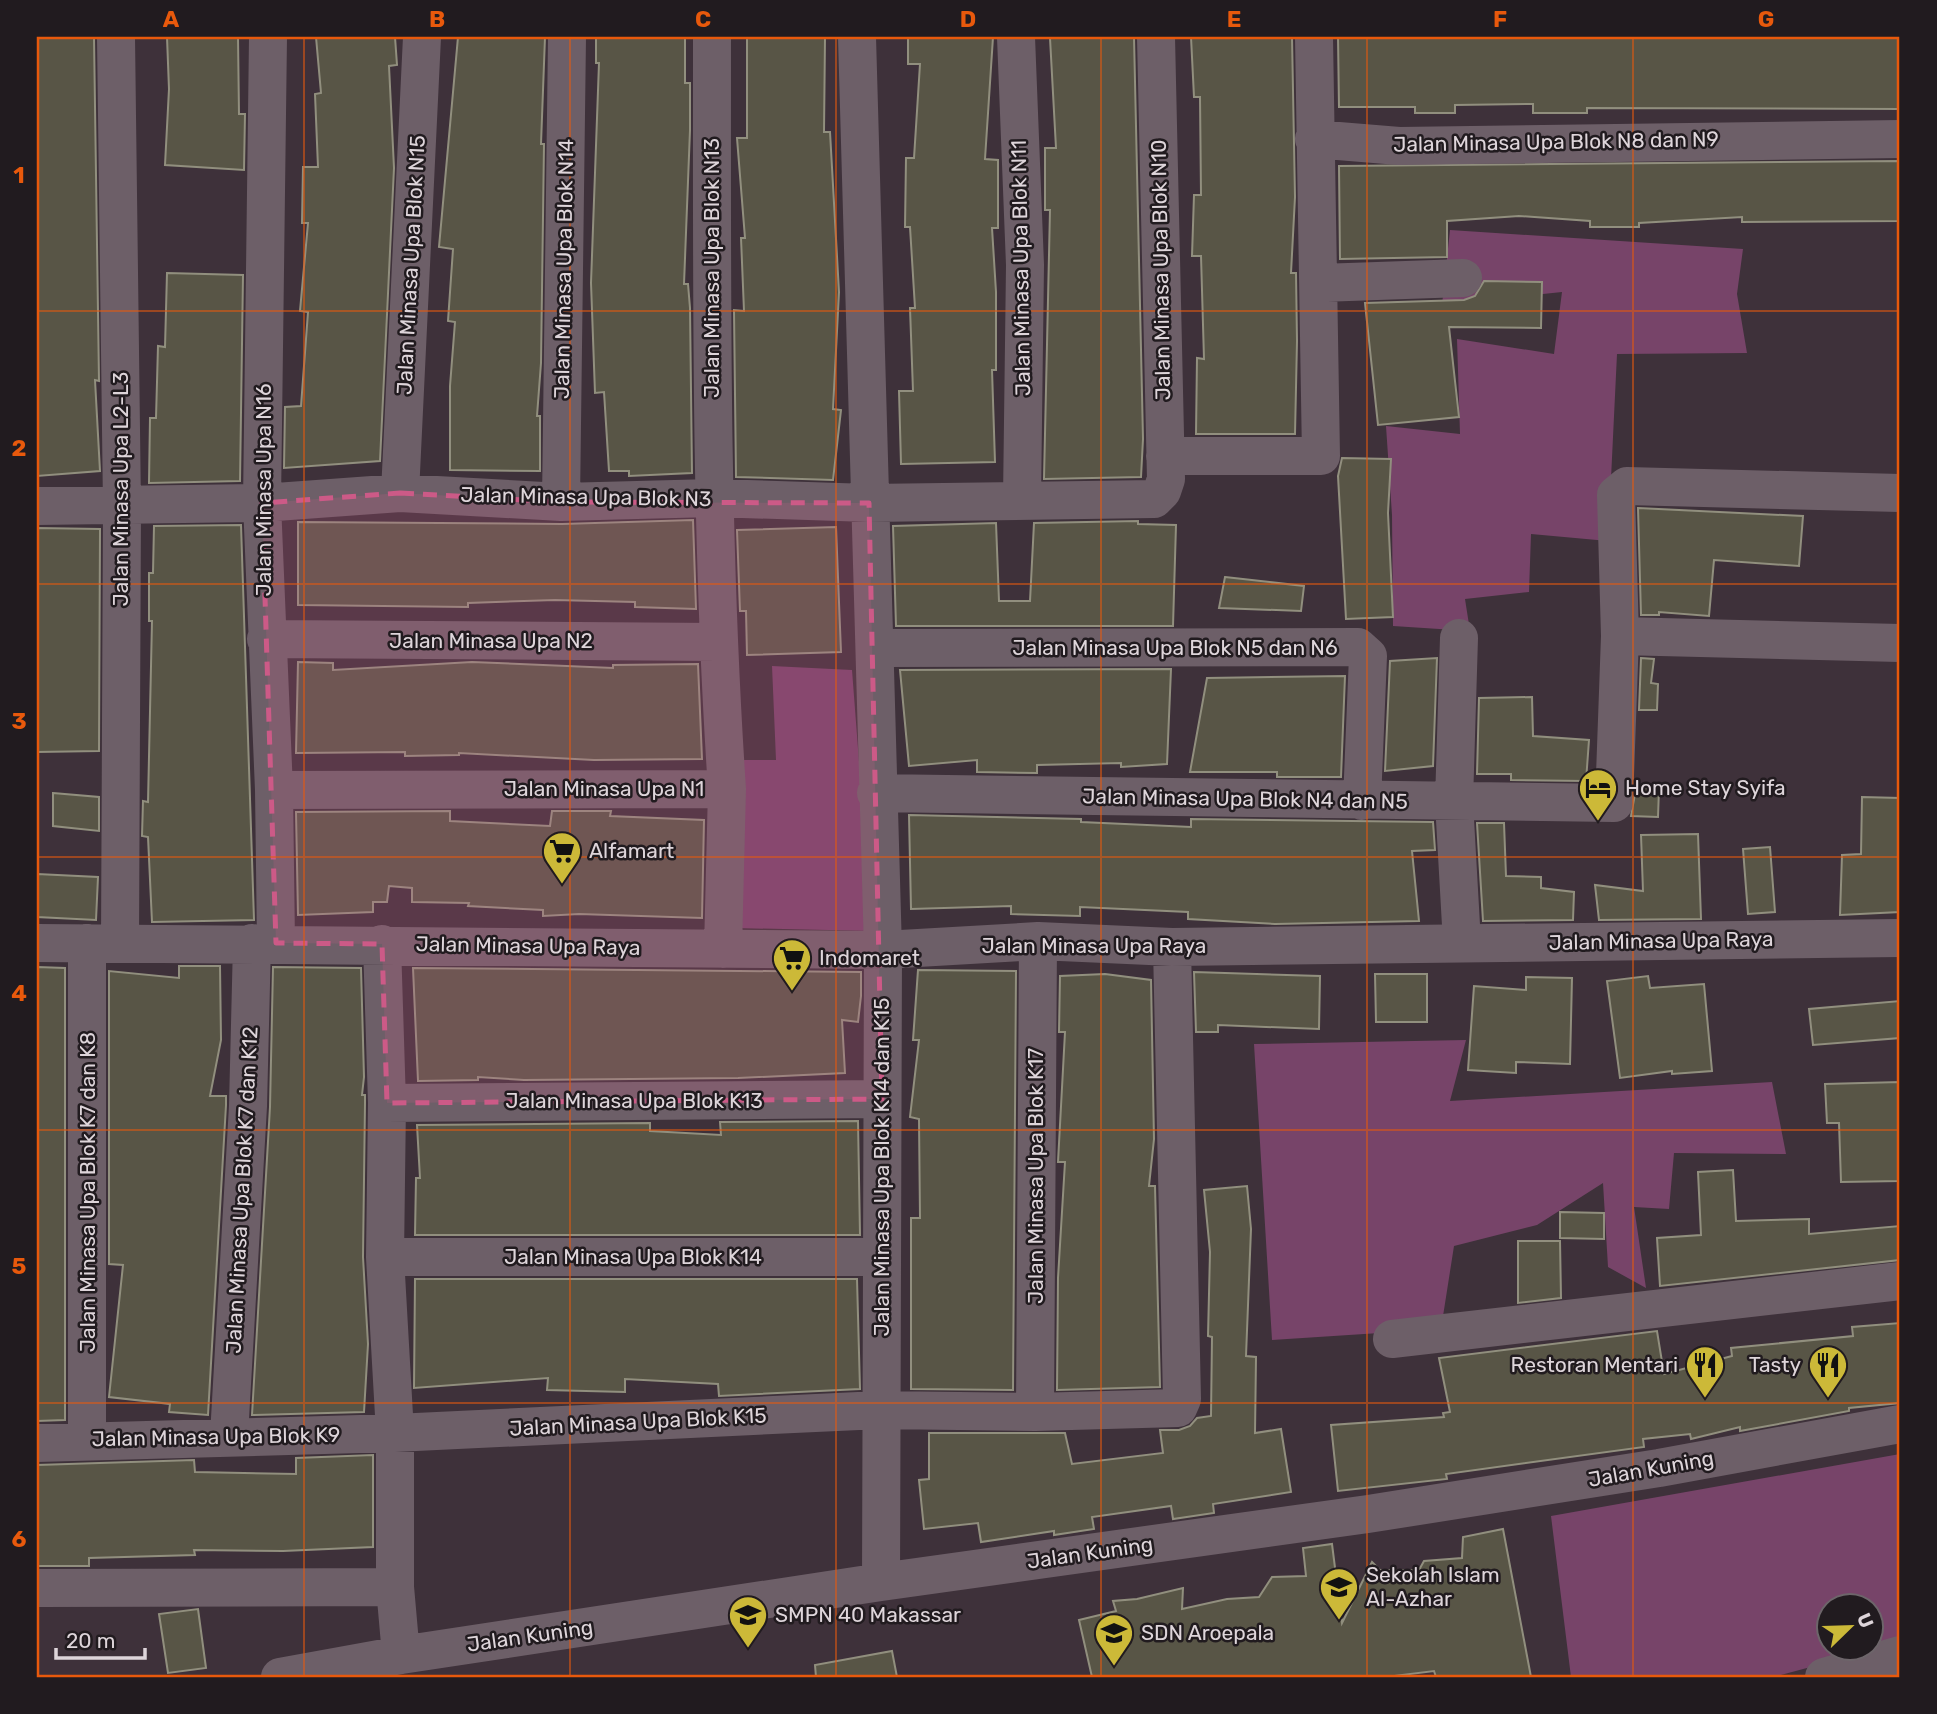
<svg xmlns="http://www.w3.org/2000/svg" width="1937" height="1714" viewBox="0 0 1937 1714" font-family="Rubik,sans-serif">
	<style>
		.green { fill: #774469; fill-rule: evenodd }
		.building { fill: #585546; stroke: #918f7e; stroke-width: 2 }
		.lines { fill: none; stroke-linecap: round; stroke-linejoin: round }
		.minor { stroke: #6d5f68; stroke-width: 38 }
		.marked { fill: #cc5a87; fill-opacity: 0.2; stroke: #cc5a87; stroke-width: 5; stroke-dasharray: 14 9; stroke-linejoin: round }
		.grid { fill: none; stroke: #e8590c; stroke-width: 2; stroke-opacity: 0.55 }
		.labels { text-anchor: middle; stroke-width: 5; stroke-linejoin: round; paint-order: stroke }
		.street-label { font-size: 21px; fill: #ded5da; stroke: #211b1f }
		.poi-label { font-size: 21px; fill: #ded5da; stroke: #211b1f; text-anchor: start }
		.neatline { fill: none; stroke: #e8590c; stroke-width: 2.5 }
		.grid-label { font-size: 23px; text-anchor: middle; font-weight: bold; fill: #e8590c }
	</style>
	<rect width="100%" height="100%" fill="#3e313a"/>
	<path class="green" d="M1450 230 1743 249 1737 294 1747 353 1617 354 1608 541 1531 534 1529 592 1465 599 1470 631 1393 626 1392 515 1386 426 1460 434 1457 339 1554 354 1562 292 1442 305Z
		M772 666 852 670 872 931 735 928 731 760H776Z
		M1466 1040 1450 1101 1772 1082 1786 1154 1674 1153 1669 1209 1634 1207 1646 1288 1608 1267 1603 1183 1537 1225 1454 1246 1441 1329 1272 1340 1254 1044Z
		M1900 1454V1643L1773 1677H1571L1551 1516ZM1828 1606H1870V1648H1828Z"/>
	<path class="building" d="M37 37H94L99 381 95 380 100 471 37 476Z
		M167 37H238L239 114H245L244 170 165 165 169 89Z
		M316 37H395L397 65 389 66 394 168 380 461 284 468 285 407 301 406 308 312 300 311 308 223H302L303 167H318L315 94 321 93Z
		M458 37H545L541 144H544L541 363 537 416H540V471L450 470V386L455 322 448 321 453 249 439 247Z
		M596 37H685V83H690V130L684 284H688L690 308 692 473 629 476V471H609L604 392 595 393 591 283 599 63H596Z
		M747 37H825L824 132H830L839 292 833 409 841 410 833 480 736 477 734 310 744 311 741 238H745L737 138H747Z
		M908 37H993L985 159 998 160V228H992L996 292V370H992L995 462 901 464 899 391H913L910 308H915L910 227H905L906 158H914L920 64H908Z
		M1134 37 1143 439 1141 477 1044 479 1050 210H1045V148H1056L1050 38Z
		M1191 37H1292L1295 197 1291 273H1296L1297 341 1295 434H1196L1197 358 1204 359 1201 256H1192L1194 195H1201L1200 97H1194Z
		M1338 37H1900V109L1587 108V113H1533V104L1455 105V113H1415V107H1339Z
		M1900 161V221L1742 222V217L1639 223V227H1590V221L1519 216 1447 221V257L1340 259 1339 166Z
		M167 273 243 275 240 481 149 483 150 418H156L158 346 165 347Z
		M1484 281 1542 282 1541 328 1449 327 1459 417 1378 425 1365 303 1464 300 1475 296Z
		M1342 458 1391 459 1388 513 1393 617 1346 619 1338 476Z
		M1638 508 1803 516 1799 566 1714 560 1709 616 1659 612V615H1641Z
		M693 520 696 609 635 607V602L555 600 468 603V607L298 605V522L562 524Z
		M1138 521V524L1176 525 1173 626H896L893 526 996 523 999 601H1030L1034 523Z
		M241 525 254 920 152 922 148 837 142 836 143 801 148 802 152 621H149V573H153L154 526Z
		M836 527 841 652 747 655 746 611H740L737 530Z
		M37 528 100 529 99 751 37 752Z
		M1225 577 1304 586 1301 611 1219 608Z
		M1437 658 1433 766 1385 771 1390 661Z
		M1641 658 1654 659 1651 683 1658 684 1657 710H1639Z
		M298 662 333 663V670L472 662 613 668V665L698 664 702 759 594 760 459 753V755L405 756V752L296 753Z
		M1171 669 1167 764 1121 767V763L1037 765V773L977 772V760L909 766 900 670Z
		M1345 676 1341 777H1277V772H1190L1207 678Z
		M1532 697 1533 736 1589 740 1586 781 1511 780V774H1477L1479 698Z
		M1636 788 1659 789 1658 817 1631 816Z
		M53 793 99 797V831L53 826Z
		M1862 797 1900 798V912L1840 915 1842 855 1861 854Z
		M450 811V821L550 826 552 811H611L610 816 704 820 702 918 579 914 543 916V910L468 906 469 903 412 902V888L389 886 387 902H373V912L298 915 296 812Z
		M909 815 1081 819V822L1191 827V819L1433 822 1435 850 1412 851 1419 921 1275 924 1188 919V912L1080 907V916L1011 914V906L911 909Z
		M1477 823H1504L1506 876 1541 877V888L1574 892 1573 920 1483 921Z
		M1698 834 1701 919 1599 920 1595 885 1643 891 1641 835Z
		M1770 847 1775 912 1748 914 1743 849Z
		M37 874 98 877 96 920 37 917Z
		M179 966H220L221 1040 210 1096H226V1105L208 1415 169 1412 170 1404 109 1397 123 1265 109 1264V971L179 978Z
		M37 967 65 968V1420L37 1421Z
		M273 967 361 968 364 1077 362 1095H365V1103L363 1257 368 1344 364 1412 252 1415 270 1107Z
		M413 968 861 972V996L858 1022 842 1020 845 1073 738 1078 524 1080 478 1077V1080L418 1081Z
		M918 970 1016 971 1013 1390 911 1389V1218H920L919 1119 910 1117 919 1040H913Z
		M1194 972 1320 976 1319 1029 1218 1025V1032H1196Z
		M1105 974 1151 980 1154 1139 1149 1186H1155L1160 1387 1057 1390 1058 1278 1065 1162H1058L1065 1032H1059L1060 976Z
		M1375 974H1427V1022H1376Z
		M1648 976 1650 988 1704 984 1712 1071 1672 1074V1071L1620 1078 1607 981Z
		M1526 977 1572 978 1570 1064 1516 1062V1073L1468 1070 1474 986 1526 990Z
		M1900 1001V1038L1813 1045 1809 1009Z
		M1900 1082V1181L1841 1182 1839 1123H1827L1825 1084Z
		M858 1121 860 1235H415L416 1178H420L417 1125 650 1123V1131L721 1135 720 1122Z
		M1733 1170 1736 1221 1809 1219V1234L1900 1226V1260L1660 1286 1657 1238 1701 1235 1698 1172Z
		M1247 1186 1251 1229 1246 1356 1256 1357 1255 1433 1281 1429 1291 1492 1213 1504 1214 1513 1173 1519 1171 1506 1092 1517 1094 1529 1054 1535V1531L981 1542 978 1523 924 1529 919 1480 929 1479V1433H1065L1072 1464 1163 1453 1160 1430H1179L1190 1426 1197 1418 1211 1416 1212 1337 1208 1336 1210 1252 1204 1190Z
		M1560 1212 1604 1213V1239L1560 1238Z
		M1518 1241H1560L1561 1298 1518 1303Z
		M415 1279H857L860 1389 719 1396 718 1384 625 1379V1392L547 1390 548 1378 414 1388Z
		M1900 1323V1403L1849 1408V1411L1740 1431V1427L1691 1439 1690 1434 1643 1439 1644 1447 1446 1474 1447 1479 1338 1491 1331 1425 1444 1417 1443 1413 1450 1412 1439 1358 1657 1331 1664 1374 1732 1356 1731 1348 1853 1336 1852 1327Z
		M373 1455V1547L283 1551 194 1550 195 1555 89 1558V1566H37V1465L194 1460 195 1472 296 1474V1458Z
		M1503 1529 1531 1677H1436L1434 1671 1386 1677H1092L1079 1620 1116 1611 1113 1601 1137 1599 1183 1588 1182 1609 1227 1599 1259 1597 1272 1577 1306 1576 1303 1548 1332 1544 1342 1623 1372 1562 1380 1570H1419L1424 1561 1462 1558 1463 1537Z
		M198 1609 206 1668 168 1673 159 1614Z
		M892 1651 897 1677H816L815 1665Z"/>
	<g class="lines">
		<path class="minor" d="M116 37 122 507 120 942
			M268 37 262 503 274 790 276 943
			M857 37 883 950 881 1582
			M1016 37 1025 265 1022 499
			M1314 139 1399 146 1900 139
			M1320 283 1463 278
			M1165 456H1321L1314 37
			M400 493 422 37
			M561 502 567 37
			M37 506 262 503 400 493 561 502 713 498 869 503 1154 499 1162 491 1166 479 1156 37
			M1620 636 1900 643
			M1459 638 1454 802 1462 943
			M266 639 717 642
			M875 648 1358 647 1368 656 1362 801
			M274 790 727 789C710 538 712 288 712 37
			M876 793 1614 803 1620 636 1616 495 1627 486 1900 493
			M37 943 883 950 1038 941 1172 947 1900 938
			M382 944 387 1103 385 1257 395 1433V1587L401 1655
			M723 949 727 789
			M387 1103 882 1099
			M385 1257H882
			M1392 1339 1900 1281
			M1035 1412 1038 941
			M229 1436 248 1106 252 943
			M87 1441V943
			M37 1443 395 1433 880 1410 1035 1412 1178 1408 1182 1399 1172 947
			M37 1588 395 1587
			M280 1677 401 1655 881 1582 1368 1514 1659 1468 1900 1424
			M1824 1677 1900 1655"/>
	</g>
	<path class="marked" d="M400 493 561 502 869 503 882 1099 387 1103 382 944 276 943 262 503Z"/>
	<path class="grid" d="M304 37V1677M570 37V1677M836 37V1677M1101 37V1677M1367 37V1677M1633 37V1677M37 311H1900M37 584H1900M37 857H1900M37 1130H1900M37 1403H1900"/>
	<defs>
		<g id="hotel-pin" transform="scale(2.0125)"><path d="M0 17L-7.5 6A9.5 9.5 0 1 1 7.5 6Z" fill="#ccb938" stroke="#211b1f"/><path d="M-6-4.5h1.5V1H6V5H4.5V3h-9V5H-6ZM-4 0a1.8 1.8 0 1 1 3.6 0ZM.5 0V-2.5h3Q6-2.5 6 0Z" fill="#111"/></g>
		<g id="supermarket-pin" transform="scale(2.0125)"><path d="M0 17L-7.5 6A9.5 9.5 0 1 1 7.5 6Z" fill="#ccb938" stroke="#211b1f"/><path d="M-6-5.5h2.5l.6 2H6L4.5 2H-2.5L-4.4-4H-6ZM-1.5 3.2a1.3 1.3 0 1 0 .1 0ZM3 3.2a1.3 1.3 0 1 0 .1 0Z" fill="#111"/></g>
		<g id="restaurant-pin" transform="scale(2.0125)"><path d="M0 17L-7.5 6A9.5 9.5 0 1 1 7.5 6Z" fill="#ccb938" stroke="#211b1f"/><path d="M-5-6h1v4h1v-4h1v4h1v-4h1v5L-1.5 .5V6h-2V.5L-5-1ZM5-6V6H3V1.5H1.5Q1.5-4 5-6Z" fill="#111"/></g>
		<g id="school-pin" transform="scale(2.0125)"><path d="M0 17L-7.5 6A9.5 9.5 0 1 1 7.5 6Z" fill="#ccb938" stroke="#211b1f"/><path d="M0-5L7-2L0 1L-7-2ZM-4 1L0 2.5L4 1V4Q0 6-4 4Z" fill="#111"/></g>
	</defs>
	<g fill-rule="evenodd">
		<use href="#hotel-pin" x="1598" y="788"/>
		<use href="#supermarket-pin" x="562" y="851"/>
		<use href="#supermarket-pin" x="792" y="958"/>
		<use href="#restaurant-pin" x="1705" y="1365"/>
		<use href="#restaurant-pin" x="1828" y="1365"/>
		<use href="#school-pin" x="1339" y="1587"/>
		<use href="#school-pin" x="748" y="1615"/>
		<use href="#school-pin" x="1114" y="1633"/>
	</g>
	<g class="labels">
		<g class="street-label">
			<text transform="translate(1556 142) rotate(-1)" y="7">Jalan Minasa Upa Blok N8 dan N9</text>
			<text transform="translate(411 265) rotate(-87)" y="7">Jalan Minasa Upa Blok N15</text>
			<text transform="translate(712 268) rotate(-90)" y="7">Jalan Minasa Upa Blok N13</text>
			<text transform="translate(1021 268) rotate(-91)" y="7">Jalan Minasa Upa Blok N11</text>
			<text transform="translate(564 269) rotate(-89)" y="7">Jalan Minasa Upa Blok N14</text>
			<text transform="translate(1161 270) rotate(-91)" y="7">Jalan Minasa Upa Blok N10</text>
			<text transform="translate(121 489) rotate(-90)" y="7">Jalan Minasa Upa L2-L3</text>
			<text transform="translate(264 490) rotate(-90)" y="7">Jalan Minasa Upa N16</text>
			<text transform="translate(586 497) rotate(1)" y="7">Jalan Minasa Upa Blok N3</text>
			<text x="491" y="648">Jalan Minasa Upa N2</text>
			<text x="1175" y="655">Jalan Minasa Upa Blok N5 dan N6</text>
			<text x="604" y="796">Jalan Minasa Upa N1</text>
			<text transform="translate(1245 799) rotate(1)" y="7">Jalan Minasa Upa Blok N4 dan N5</text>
			<text transform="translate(1661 941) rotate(-1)" y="7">Jalan Minasa Upa Raya</text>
			<text transform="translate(528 946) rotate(1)" y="7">Jalan Minasa Upa Raya</text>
			<text x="1094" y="953">Jalan Minasa Upa Raya</text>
			<text x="634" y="1108">Jalan Minasa Upa Blok K13</text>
			<text transform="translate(882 1167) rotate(-90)" y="7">Jalan Minasa Upa Blok K14 dan K15</text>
			<text transform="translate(1036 1176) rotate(-90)" y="7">Jalan Minasa Upa Blok K17</text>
			<text transform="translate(242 1190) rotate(-87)" y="7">Jalan Minasa Upa Blok K7 dan K12</text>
			<text transform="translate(88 1192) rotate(-90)" y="7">Jalan Minasa Upa Blok K7 dan K8</text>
			<text x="633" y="1264">Jalan Minasa Upa Blok K14</text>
			<text transform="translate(638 1422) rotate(-3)" y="7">Jalan Minasa Upa Blok K15</text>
			<text transform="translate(216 1437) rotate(-1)" y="7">Jalan Minasa Upa Blok K9</text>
			<text transform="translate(1651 1469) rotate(-10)" y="7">Jalan Kuning</text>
			<text transform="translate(1090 1553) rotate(-8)" y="7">Jalan Kuning</text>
			<text transform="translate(530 1636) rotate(-8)" y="7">Jalan Kuning</text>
		</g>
		<g class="poi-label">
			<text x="1625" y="795">Home Stay Syifa</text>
			<text x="589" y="858">Alfamart</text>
			<text x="819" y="965">Indomaret</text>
			<text x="1678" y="1372" text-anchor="end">Restoran Mentari</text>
			<text x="1801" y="1372" text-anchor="end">Tasty</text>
			<text x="1366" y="1582">Sekolah Islam<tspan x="1366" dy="24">Al-Azhar</tspan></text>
			<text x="775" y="1622">SMPN 40 Makassar</text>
			<text x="1141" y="1640">SDN Aroepala</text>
		</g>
	</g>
	<rect width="1937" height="1714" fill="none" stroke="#211b1f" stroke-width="77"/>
	<g transform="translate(1850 1627) rotate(67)"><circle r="33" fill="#211b1f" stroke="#6d656a" stroke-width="2"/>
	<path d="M0-5L12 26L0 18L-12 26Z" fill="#ccb938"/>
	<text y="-10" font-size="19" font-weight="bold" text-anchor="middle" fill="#ded5da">U</text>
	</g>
	<path d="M56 1648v10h89v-10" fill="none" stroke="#ded5da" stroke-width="3.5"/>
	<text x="66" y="1648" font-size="21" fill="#ded5da" stroke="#211b1f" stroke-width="5" paint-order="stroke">20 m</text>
	<rect x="38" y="38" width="1860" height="1638" class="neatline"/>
	<g class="grid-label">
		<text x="171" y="27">A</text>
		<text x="437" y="27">B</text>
		<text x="703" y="27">C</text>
		<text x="968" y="27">D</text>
		<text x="1234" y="27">E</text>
		<text x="1500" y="27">F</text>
		<text x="1766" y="27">G</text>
		<text x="19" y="183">1</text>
		<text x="19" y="456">2</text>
		<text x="19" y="729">3</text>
		<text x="19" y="1001">4</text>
		<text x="19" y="1274">5</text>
		<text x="19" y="1547">6</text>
	</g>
</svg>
